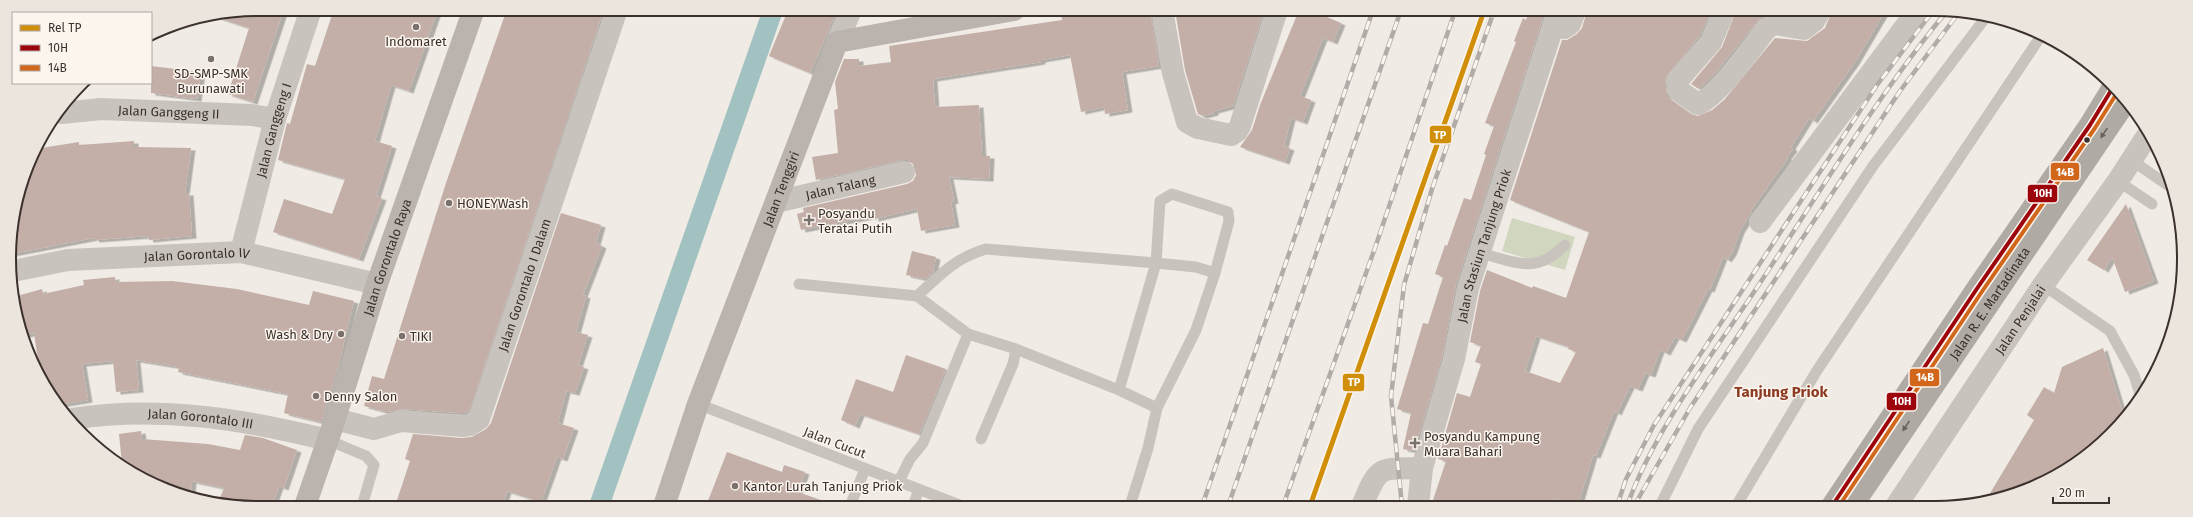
<svg xmlns="http://www.w3.org/2000/svg" width="2193" height="517" viewBox="0 0 2193 517" font-family="'Fira Sans',sans-serif">
	<style>
		.garden { fill: #d1d6bf }
		.lines { fill: none; stroke-linecap: round; stroke-linejoin: round }
		.canal { stroke: #a1c2c1; stroke-width: 20 }
		.building { fill: #c3afa7; fill-rule: evenodd; filter: url(#shadow) }
		.lane { stroke: #c9c3be; stroke-width: 11 }
		.street { stroke: #c9c3be; stroke-width: 22 }
		.secondary { stroke: #bab3ae; stroke-width: 22 }
		.highway { stroke: #afaaa4; stroke-width: 22 }
		.rail-casing { stroke: #b1aca8; stroke-width: 4.5 }
		.rail { stroke: #fbf5ee; stroke-width: 3; stroke-dasharray: 9; stroke-linecap: butt }
		.bus-1-casing { stroke: #fbf5ee; stroke-width: 7 }
		.bus-2-casing { stroke: #fbf5ee; stroke-width: 7 }
		.bus-1 { stroke: #9c050c; stroke-width: 4 }
		.bus-2 { stroke: #d2661b; stroke-width: 4 }
		.rail-1-casing { stroke: #fbf5ee; stroke-width: 8 }
		.rail-1 { stroke: #d18e09; stroke-width: 5 }
		.oneway { fill: #69615b }
		.poi-dot { fill: #7a716c; stroke: #fbf5ee; stroke-width: 1.5 }
		.bus-dot { fill: #3b302b; stroke: #fbf5ee; stroke-width: 1.5 }
		.labels { text-anchor: middle; stroke-width: 3; stroke-linejoin: round; paint-order: stroke }
		.poi-label { font-size: 13px; fill: #3b302b; stroke: #fbf5ee; text-anchor: start }
		.street-label { font-size: 13px; fill: #3b302b; stroke: #fbf5ee }
		.quarter-label { font-size: 15px; font-weight: bold; fill: #8c3b22; stroke: #fbf5ee }
		.rim { fill: none; stroke: #3b302b; stroke-width: 2 }
		.line-badge { stroke: #fbf5ee; stroke-width: 1.5 }
		.badge-label { font-size: 11px; text-anchor: middle; font-weight: bold; fill: #fff }
	</style>
	<defs>
		<filter id="shadow"><feDropShadow dx="4.5" dy="2.5" stdDeviation="0" flood-color="#0004"/></filter>
	</defs>
	<rect width="100%" height="100%" fill="#f0ebe5"/>
	<path class="garden" d="M1512 218 1575 237 1565 270 1502 251Z"/>
	<g class="lines">
		<path class="canal" d="M599 506 773 10"/>
	</g>
	<path class="building" d="M258 9H284L253 102 228 94 249 28 216 17Z
		M334 9H438L409 91 391 85 375 141 392 146 376 196 382 198 359 259 273 232 284 199 332 214 345 179 278 160 287 123 290 124 307 64 315 66Z
		M507 9H604L469 411 462 413 402 409 386 412 364 406 372 376 384 379 446 183Z
		M788 10H837L810 73 769 56Z
		M1061 10H1150L1159 66 1122 72 1128 110 1105 114 1104 107 1081 112 1070 55 1041 60V62L933 79 935 107 979 105 982 156H990L989 179 949 177 954 201 951 202 955 225 921 231 917 209 874 219V216L801 230 797 214 804 212 803 208 907 184 913 181 916 175 913 164 908 160H902L816 180 812 157 838 153 834 110 838 109 835 82 844 59H859V66L891 62 889 46 1062 20Z
		M1175 10H1264L1233 106 1214 111V113L1203 116 1198 114 1185 70Z
		M1299 10H1310L1341 23 1333 42 1323 38 1300 96 1311 100 1303 122 1291 118 1284 146 1290 148 1285 162 1240 147 1252 130 1260 105Z
		M1529 11H1545L1456 284 1442 356 1414 451 1403 449 1411 413 1397 409 1423 323 1428 324 1443 277 1435 274 1445 245 1447 246 1464 198 1471 200 1486 155 1484 154 1494 126 1485 123 1516 42 1514 41 1523 18 1526 20Z
		M1587 11H1711L1700 35 1665 78 1667 97 1691 114 1698 116 1712 110 1724 100 1775 38 1807 41 1825 28 1832 11H1885L1855 62 1813 121 1809 118 1791 147 1793 149 1787 157 1788 158 1751 210 1752 211 1740 231 1732 253 1727 260 1723 257 1710 290 1708 289 1682 340 1675 337 1666 353 1660 350 1651 375 1645 373 1638 389 1630 386 1617 413 1614 411 1596 456 1593 455 1578 505 1554 498 1552 506H1431L1446 461 1438 459 1457 393 1470 397 1481 364 1475 362 1481 346 1470 342 1480 291 1487 270 1532 288 1533 286 1566 298 1589 232 1510 200 1562 40H1567L1577 34 1582 28ZM1536 336 1569 347 1568 349 1576 352 1560 383 1525 371Z
		M1736 11H1805L1801 16 1777 12 1761 17 1715 73 1699 89 1691 84 1722 47Z
		M151 66 201 72 197 99 151 93Z
		M134 141V147L191 148 185 193H189L192 236 149 240 148 236 95 240 94 238 11 254 10 242 35 149 79 142V145Z
		M2126 204 2154 281 2125 292 2112 257 2104 270 2087 260Z
		M561 213 601 225 596 243 602 246 583 295 586 296 576 332 588 335 578 365 584 367 575 393 566 391 558 423 574 428 563 459 557 457 541 502 507 491 502 506H395L410 461 405 459 413 434 461 438 472 437 486 429 491 423Z
		M912 251 936 257 933 272 925 279 906 275Z
		M115 277V282L172 281 237 289 309 305 313 291 354 301 338 367 321 422 284 413 288 394 178 372 179 367 136 360 139 390 116 392 113 361 82 364 88 400 58 405 40 373 34 333 22 336 17 296 42 289 43 294 84 285 83 280Z
		M2103 348 2124 417 2111 435 2045 482 1986 500 2034 420 2027 415 2044 387 2054 393 2062 367Z
		M906 355 946 369 919 434 860 414 855 426 841 420 856 379 893 392Z
		M141 431 142 439 208 444 240 450 245 435 263 438 297 450 284 488 279 486 272 506H226L218 503 224 488 192 481 191 494 134 475 122 464 119 434Z
		M727 452 782 472 784 465 805 472 798 492 832 504 831 506H706Z"/>
	<g class="lines">
		<path class="lane" d="M2131 160 2172 188
			M2118 181 2152 204
			M1479 253C1515 261 1535 276 1565 245
			M799 284 917 296C940 275 955 258 986 249L1156 263 1196 267 1215 273
			M2043 285 2110 331 2134 375 2140 394
			M917 296 968 334
			M1119 390 1156 263 1160 201 1172 194 1228 212 1229 221 1215 273 1196 330 1157 408 1148 448 1130 506
			M698 404 962 506
			M981 439 1013 364 1016 349
			M328 440 366 456 374 465 362 506
			M899 481 910 459 923 443 968 334 1016 349 1119 390 1157 408
			M850 506 865 469
			M913 506 919 489
			M1660 506 1698 429 1873 166 1986 17
			M1736 506 1816 372 2041 36"/>
		<g class="street">
			<path d="M1162 10 1173 73 1187 122 1198 128 1231 135 1237 131 1240 126 1277 10"/>
			<path d="M1724 11 1711 42 1677 81 1678 90 1698 104C1718 96 1752 47 1767 28L1775 24 1804 29 1814 21 1820 11"/>
			<path d="M1554 26 1564 28 1570 24 1575 11"/>
			<path d="M837 42 851 10"/>
			<path id="s1" d="M62 113 101 109 252 115 275 119"/>
			<path id="s2" d="M776 202 904 172"/>
			<path d="M1760 222 1917 11"/>
			<path id="s3" d="M241 252 275 119 311 9"/>
			<path id="s4" d="M13 271 68 260 241 252 377 284"/>
			<path id="s5" d="M71 419C158 405 243 419 328 440"/>
			<path id="s6" d="M335 419 374 429 401 421 462 426 470 425 479 419 617 9"/>
			<path d="M1362 506C1379 464 1379 469 1422 468"/>
			<path id="s7" d="M1418 506 1422 468 1454 359 1468 288 1558 11"/>
			<path id="s8" d="M1896 506 2043 285 2118 181 2147 136"/>
		</g>
		<g class="secondary">
			<path id="s9" d="M305 506 331 431 377 284 474 9"/>
			<path id="s10" d="M664 506 698 404 837 42 1014 10"/>
		</g>
		<g class="highway">
			<path d="M1832 506 1976 290 2090 125 2112 89"/>
			<path id="s11" d="M1852 506 2126 101"/>
		</g>
		<g class="rail-casing">
			<path id="rail" d="M1202 506 1373 10
				M1228 506 1401 10
				M1283 506 1376 245 1455 11
				M1402 506 1391 396 1404 285 1432 189 1494 11
				M1617 506 1626 479 1654 425 1877 85 1933 11
				M1627 506C1654 430 1715 351 1760 283 1820 192 1877 96 1947 11
				M1634 506 1690 408 1900 91 1960 11"/>
		</g>
		<use href="#rail" class="rail"/>
		<g class="bus-1-casing">
			<path id="bus-1" d="M1832 506 1976 290 2090 125 2112 89"/>
		</g>
		<g class="bus-2-casing">
			<path id="bus-2" d="M1839 506 1981 293 2095 128 2117 93"/>
		</g>
		<use href="#bus-1" class="bus-1"/>
		<use href="#bus-2" class="bus-2"/>
		<g class="rail-1-casing">
			<path id="rail-1" d="M1310 506 1484 11"/>
		</g>
		<use href="#rail-1" class="rail-1"/>
	</g>
	<defs><path id="oneway-solid" d="M-6-.8H1V-3.2L6.5 0L1 3.2V.8H-6Z"/></defs>
	<g class="oneway">
		<use href="#oneway-solid" transform="translate(2104 133) rotate(124)"/>
		<use href="#oneway-solid" transform="translate(1906 426) rotate(124)"/>
	</g>
	<g class="poi-dot">
		<circle cx="416" cy="27" r="4"/>
		<circle cx="211" cy="59" r="4"/>
		<circle cx="449" cy="203" r="4"/>
		<path d="M807 214h4v4h4v4h-4v4h-4v-4h-4v-4h4z"/>
		<circle cx="341" cy="334" r="4"/>
		<circle cx="402" cy="336" r="4"/>
		<circle cx="316" cy="396" r="4"/>
		<path d="M1413 437h4v4h4v4h-4v4h-4v-4h-4v-4h4z"/>
		<circle cx="735" cy="486" r="4"/>
	</g>
	<circle class="bus-dot" cx="2087" cy="140" r="3.5"/>
	<g class="labels">
		<g class="poi-label">
			<text x="416" y="46" text-anchor="middle">Indomaret</text>
			<text x="211" y="78" text-anchor="middle">SD-SMP-SMK<tspan x="211" dy="15">Burunawati</tspan></text>
			<text x="457" y="208">HONEYWash</text>
			<text x="818" y="218">Posyandu<tspan x="818" dy="15">Teratai Putih</tspan></text>
			<text x="333" y="339" text-anchor="end">Wash &amp; Dry</text>
			<text x="410" y="341">TIKI</text>
			<text x="324" y="401">Denny Salon</text>
			<text x="1424" y="441">Posyandu Kampung<tspan x="1424" dy="15">Muara Bahari</tspan></text>
			<text x="743" y="491">Kantor Lurah Tanjung Priok</text>
		</g>
		<g class="street-label">
			<text dy="5" stroke="none"><textPath href="#s1" startOffset="107">Jalan Ganggeng II</textPath></text>
			<text dy="5" stroke="none"><textPath href="#s3" startOffset="126">Jalan Ganggeng I</textPath></text>
			<text dy="5" stroke="none"><textPath href="#s2" startOffset="66">Jalan Talang</textPath></text>
			<text dy="5" stroke="none"><textPath href="#s10" startOffset="338">Jalan Tenggiri</textPath></text>
			<text dy="5" stroke="none"><textPath href="#s7" startOffset="269">Jalan Stasiun Tanjung Priok</textPath></text>
			<text dy="5" stroke="none"><textPath href="#s4" startOffset="185">Jalan Gorontalo IV</textPath></text>
			<text dy="5" stroke="none"><textPath href="#s9" startOffset="262">Jalan Gorontalo Raya</textPath></text>
			<text dy="5" stroke="none"><textPath href="#s6" startOffset="290">Jalan Gorontalo I Dalam</textPath></text>
			<text dy="5" stroke="none"><textPath href="#s11" startOffset="245">Jalan R. E. Martadinata</textPath></text>
			<text dy="5" stroke="none"><textPath href="#s8" startOffset="224">Jalan Penjalai</textPath></text>
			<text dy="5" stroke="none"><textPath href="#s5" startOffset="130">Jalan Gorontalo III</textPath></text>
			<text transform="translate(835 442) rotate(21)" y="5">Jalan Cucut</text>
		</g>
		<g class="quarter-label">
			<text x="1781" y="397">Tanjung Priok</text>
		</g>
	</g>
	<path d="M0 0H2193V517H0ZM258 16H1935A242 242 0 0 1 2177 258V259A242 242 0 0 1 1935 501H258A242 242 0 0 1 16 259V258A242 242 0 0 1 258 16Z" fill="#ece5de" fill-rule="evenodd"/>
	<path class="rim" d="M258 16H1935A242 242 0 0 1 2177 258V259A242 242 0 0 1 1935 501H258A242 242 0 0 1 16 259V258A242 242 0 0 1 258 16Z"/>
	<g class="line-badge">
		<rect x="1429" y="125" width="23" height="19" rx="4" fill="#d18e09"/>
		<rect x="2050" y="162" width="30" height="19" rx="4" fill="#d2661b"/>
		<rect x="2027" y="184" width="31" height="19" rx="4" fill="#9c050c"/>
		<rect x="1909" y="368" width="31" height="19" rx="4" fill="#d2661b"/>
		<rect x="1342" y="373" width="23" height="19" rx="4" fill="#d18e09"/>
		<rect x="1886" y="392" width="31" height="19" rx="4" fill="#9c050c"/>
	</g>
	<g class="badge-label">
		<text x="1440" y="139">TP</text>
		<text x="2065" y="176">14B</text>
		<text x="2043" y="197">10H</text>
		<text x="1925" y="381">14B</text>
		<text x="1354" y="386">TP</text>
		<text x="1902" y="405">10H</text>
	</g>
	<rect x="12" y="12" width="140" height="72" fill="#fbf5ee" stroke="#aea6a0"/>
	<rect x="20" y="25" width="20" height="6" fill="#d18e09" stroke="#aea6a0"/>
	<text x="48" y="32" font-size="12" fill="#3b302b">Rel TP</text>
	<rect x="20" y="45" width="20" height="6" fill="#9c050c" stroke="#aea6a0"/>
	<text x="48" y="52" font-size="12" fill="#3b302b">10H</text>
	<rect x="20" y="65" width="20" height="6" fill="#d2661b" stroke="#aea6a0"/>
	<text x="48" y="72" font-size="12" fill="#3b302b">14B</text>
	<path d="M2053 497v6h56v-6" fill="none" stroke="#3b302b" stroke-width="2"/>
	<text x="2059" y="497" font-size="12" fill="#3b302b" stroke="#fbf5ee" stroke-width="3" paint-order="stroke">20 m</text>
</svg>
